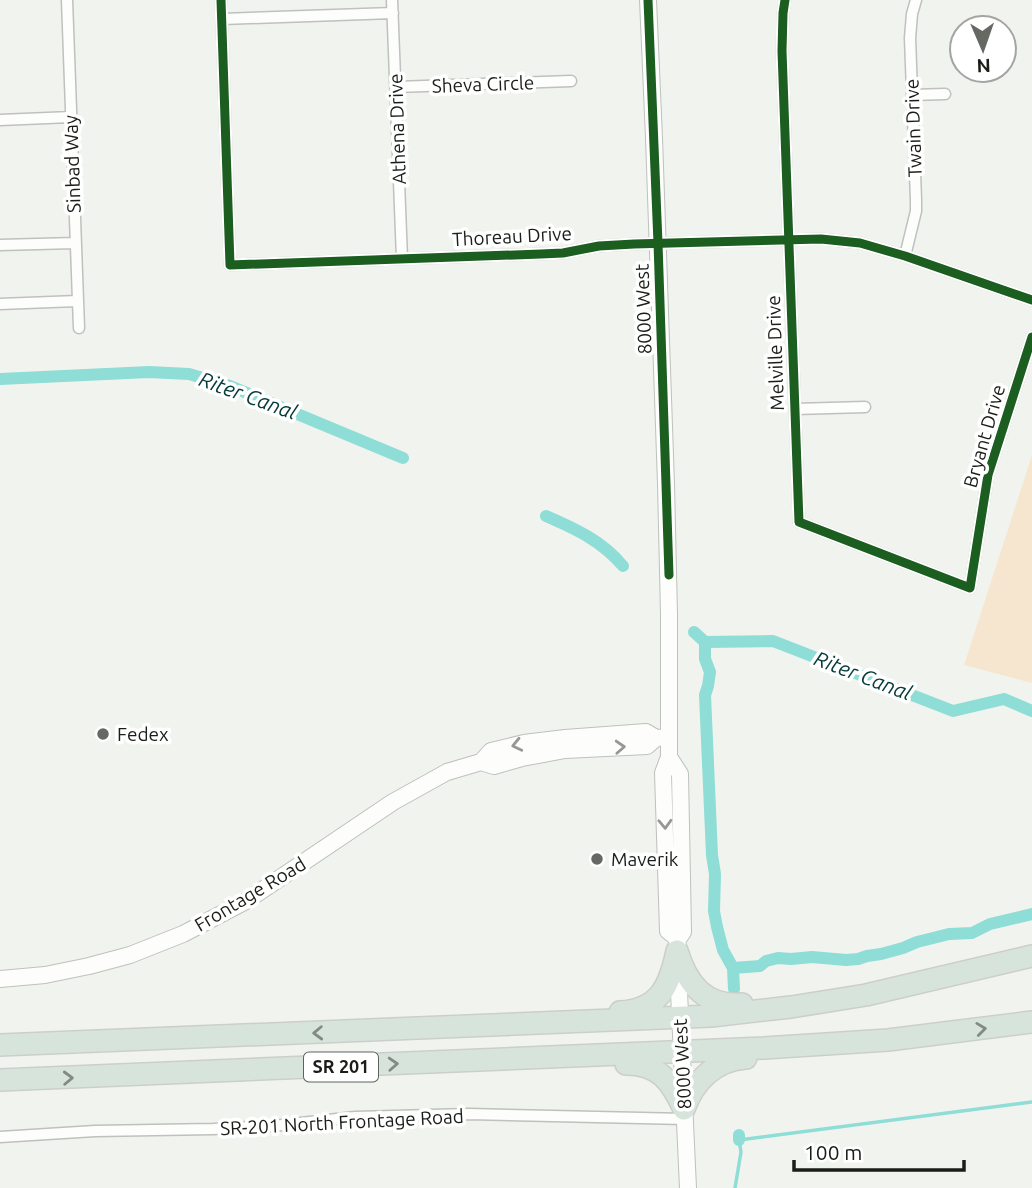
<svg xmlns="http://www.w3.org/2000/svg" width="1032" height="1188" viewBox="0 0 1032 1188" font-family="Ubuntu,sans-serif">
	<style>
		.green { fill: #f6e6d0 }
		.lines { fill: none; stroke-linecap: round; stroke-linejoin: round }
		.stream { stroke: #8eddd6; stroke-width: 3.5 }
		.canal { stroke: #8eddd6; stroke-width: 12 }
		.street-casing { stroke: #bec1bc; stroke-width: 13 }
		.secondary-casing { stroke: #bec1bc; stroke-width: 18 }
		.highway-casing { stroke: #cdcecb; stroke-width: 24 }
		.street { stroke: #fdfdfc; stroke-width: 10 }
		.secondary { stroke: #fdfdfc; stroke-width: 16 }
		.highway { stroke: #d7e4dc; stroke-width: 21 }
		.cycleway-casing { stroke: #fff; stroke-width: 13 }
		.cycleway { stroke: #1b5e20; stroke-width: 9 }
		.oneway { stroke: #979896 }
		.oneway2 { stroke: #828a84 }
		.poi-dot { fill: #666864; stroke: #fff; stroke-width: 2.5 }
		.labels { text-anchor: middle; stroke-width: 7; stroke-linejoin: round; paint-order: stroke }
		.shield { fill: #fff; stroke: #5f615e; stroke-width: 2 }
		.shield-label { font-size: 18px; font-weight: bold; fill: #1b1d19 }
		.street-label { font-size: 19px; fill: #1b1d19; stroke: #fff }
		.poi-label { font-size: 19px; fill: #1b1d19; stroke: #fff; text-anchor: start }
		.water-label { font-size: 21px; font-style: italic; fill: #033b38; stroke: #fff }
	</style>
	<rect width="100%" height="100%" fill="#f1f4ee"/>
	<path class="green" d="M1032 455V683L964 665Z"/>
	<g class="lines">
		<path class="stream" d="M735 1188 741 1152 739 1140 1032 1102"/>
		<path class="canal" d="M0 379 149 372 189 374 230 386 403 458
			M546 516C576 529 602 541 623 566
			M694 632 705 642 773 641 953 711 1004 699 1032 711
			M705 642V659L710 672 708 686 705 695 712 855 715 874 714 911 717 927 723 950 733 968 734 989
			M733 968 760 966 766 961 778 958 791 959 812 957 846 960 858 959 867 956 881 954 903 948 917 942 949 934 972 933 990 924 1032 914
			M739 1135V1140"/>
		<g class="street-casing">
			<path id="street" d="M67 0 79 328
				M221 0 230 265 541 254 563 253 599 246 634 244 821 239 860 243 905 256 1032 300
				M392 0 402 259
				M785 0 783 13 782 51 799 522 970 588 988 475 1032 337
				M222 19 393 13
				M396 87 571 81
				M912 95 945 94
				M0 120 71 117
				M0 245 75 243
				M905 256 916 211V200L910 38 912 14 916 0
				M0 304 77 301
				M795 409 865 407
				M0 1137 95 1131 213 1129 273 1126 355 1117 469 1114 685 1119"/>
		</g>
		<g class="secondary-casing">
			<path id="secondary" d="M648 0 654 138 666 484 669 614V757L663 773 668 931 678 939
				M669 757 680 774 683 932 678 939 677 948 688 1188
				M481 762 494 766 522 758 565 750 647 746 656 738
				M0 979 45 975 89 966 130 955 183 934 246 901 393 802 447 772 481 762 491 751 524 743 565 738 646 732 656 738 669 737"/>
		</g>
		<g class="highway-casing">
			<path id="highway" d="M677 951C687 984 705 1007 742 1004
				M620 1012C660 1010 670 985 677 951
				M0 1045 711 1016 791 1007 866 995 1032 956
				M626 1064C659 1064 671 1081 684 1109
				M0 1080 764 1048 888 1040 1032 1022
				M684 1109C694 1081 715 1060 746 1058"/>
		</g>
		<use href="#street" class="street"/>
		<use href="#secondary" class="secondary"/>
		<use href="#highway" class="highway"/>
		<g class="cycleway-casing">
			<path id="cycleway" d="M221 0 230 265 541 254 563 253 599 246 634 244 821 239 860 243 905 256 1032 300
				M648 0 658 243 669 575
				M785 0 783 13 782 51 799 522 970 588 988 475 1032 337"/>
		</g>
		<use href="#cycleway" class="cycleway"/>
	</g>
	<defs><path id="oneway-chevron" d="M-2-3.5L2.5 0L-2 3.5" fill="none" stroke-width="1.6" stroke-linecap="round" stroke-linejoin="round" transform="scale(1.75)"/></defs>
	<g class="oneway">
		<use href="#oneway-chevron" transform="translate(517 745) rotate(167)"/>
		<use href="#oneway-chevron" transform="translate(620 747) rotate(-3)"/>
		<use href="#oneway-chevron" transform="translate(665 824) rotate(88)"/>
	</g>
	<g class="oneway2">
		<use href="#oneway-chevron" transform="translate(981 1029) rotate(-7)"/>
		<use href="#oneway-chevron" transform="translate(318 1033) rotate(178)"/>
		<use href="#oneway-chevron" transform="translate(393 1064) rotate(-3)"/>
		<use href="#oneway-chevron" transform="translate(68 1078) rotate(-2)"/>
	</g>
	<g class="poi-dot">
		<circle cx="103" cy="734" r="7"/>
		<circle cx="597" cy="859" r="7"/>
	</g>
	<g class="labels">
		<rect class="shield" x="304" y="1052.5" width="74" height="29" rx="5"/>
		<g class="shield-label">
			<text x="341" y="1073">SR 201</text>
		</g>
		<g class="street-label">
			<text transform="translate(483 84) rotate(-2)" y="7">Sheva Circle</text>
			<text transform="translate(913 128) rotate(-92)" y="7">Twain Drive</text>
			<text transform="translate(397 129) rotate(-92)" y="7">Athena Drive</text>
			<text transform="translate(72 164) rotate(-92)" y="7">Sinbad Way</text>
			<text transform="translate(512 236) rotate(-3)" y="7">Thoreau Drive</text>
			<text transform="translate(643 309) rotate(-92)" y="7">8000 West</text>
			<text transform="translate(775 353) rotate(-92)" y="7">Melville Drive</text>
			<text transform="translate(984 436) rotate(-74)" y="7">Bryant Drive</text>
			<text transform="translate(250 894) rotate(-31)" y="7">Frontage Road</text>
			<text transform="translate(682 1064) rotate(-93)" y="7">8000 West</text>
			<text transform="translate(342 1122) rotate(-3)" y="7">SR-201 North Frontage Road</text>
		</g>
		<g class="poi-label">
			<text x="117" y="741">Fedex</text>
			<text x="611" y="866">Maverik</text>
		</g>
		<g class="water-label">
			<text transform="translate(248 396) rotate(20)" y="7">Riter Canal</text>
			<text transform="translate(863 676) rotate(21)" y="7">Riter Canal</text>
		</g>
	</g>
	<g transform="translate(983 49) rotate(178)"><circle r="33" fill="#ffffff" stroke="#a4a5a3" stroke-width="2"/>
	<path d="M0-5L12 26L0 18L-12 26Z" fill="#666864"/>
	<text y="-10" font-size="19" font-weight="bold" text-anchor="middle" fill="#1b1d19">N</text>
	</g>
	<path d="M794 1160v10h170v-10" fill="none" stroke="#1b1d19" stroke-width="3.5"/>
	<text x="804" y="1160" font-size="21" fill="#1b1d19" stroke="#ffffff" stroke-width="5" paint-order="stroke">100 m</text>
</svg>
